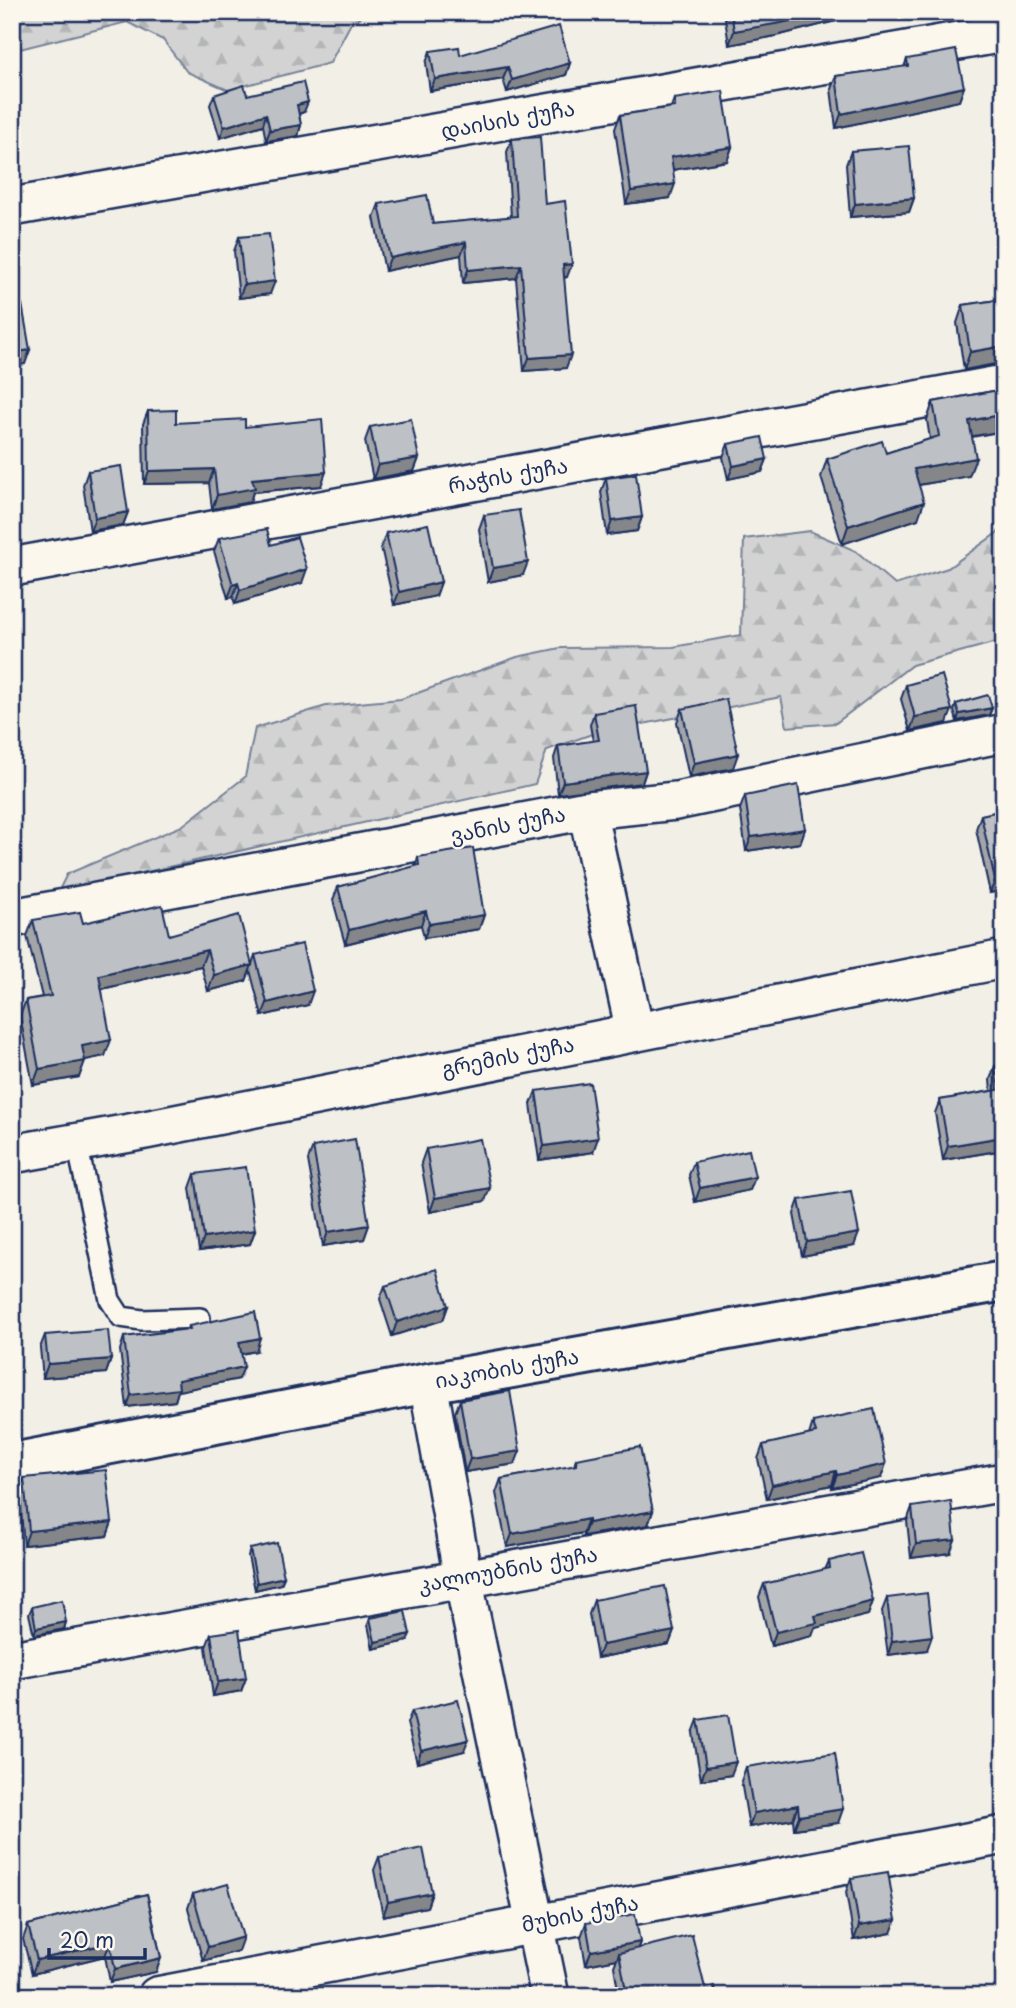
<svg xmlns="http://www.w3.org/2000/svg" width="1016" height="2008" viewBox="0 0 1016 2008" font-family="'Playpen Sans','Noto Sans Georgian',sans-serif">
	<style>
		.forest { fill: url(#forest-firs); stroke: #768198; stroke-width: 2 }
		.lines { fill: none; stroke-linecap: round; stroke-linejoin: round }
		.lane-casing { stroke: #1b2f5e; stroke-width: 24 }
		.street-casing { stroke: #1b2f5e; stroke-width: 42 }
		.secondary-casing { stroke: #1b2f5e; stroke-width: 44 }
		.lane { stroke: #fbf7ec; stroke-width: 19 }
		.street { stroke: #fbf7ec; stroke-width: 37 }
		.secondary { stroke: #fbf7ec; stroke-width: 38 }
		.wall { fill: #a3a5a9; stroke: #1b2f5e; stroke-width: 2 }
		.shaded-wall { fill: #848689; stroke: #1b2f5e; stroke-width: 2 }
		.building { fill: #bdc0c4; stroke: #1b2f5e; stroke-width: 2 }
		.labels { text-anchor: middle; stroke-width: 5; stroke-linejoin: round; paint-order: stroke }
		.street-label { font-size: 21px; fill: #1b2f5e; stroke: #fbf7ec }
	</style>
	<defs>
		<pattern id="forest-firs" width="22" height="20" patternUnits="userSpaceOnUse" patternTransform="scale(1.75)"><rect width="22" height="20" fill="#d2d3d2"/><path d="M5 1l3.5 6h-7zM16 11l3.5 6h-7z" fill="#b4b5b7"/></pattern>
	</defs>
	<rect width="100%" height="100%" fill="#f2efe6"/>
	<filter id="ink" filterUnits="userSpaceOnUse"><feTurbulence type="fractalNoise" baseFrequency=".0143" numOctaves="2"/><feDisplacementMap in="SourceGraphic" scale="14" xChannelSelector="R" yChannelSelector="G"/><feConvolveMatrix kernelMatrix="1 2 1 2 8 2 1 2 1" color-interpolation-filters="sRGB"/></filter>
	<g filter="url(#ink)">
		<path class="forest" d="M12 12H369L351 23 330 63 228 90 187 72 163 40 127 22 12 51Z
			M1004 528V640L912 665 836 723 787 727 781 697 592 734 547 750 535 784 58 892 67 874 182 826 245 777 255 728 326 706 401 699 517 657 560 648 673 647 741 635 744 539 810 531 856 551 895 585 948 568Z"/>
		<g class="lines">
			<g class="lane-casing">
				<path id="lane" d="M77 1143 110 1300 121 1317 142 1320 200 1318"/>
			</g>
			<g class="street-casing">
				<path id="street" d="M12 207 1004 33
					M12 567 1004 384
					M587 810 635 1032
					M12 918 587 810 676 801 1004 733
					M12 1154 130 1133 1004 959
					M428 1383 463 1578 550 1996
					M12 1660 1004 1482
					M157 1996 1004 1835"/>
			</g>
			<g class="secondary-casing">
				<path id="secondary" d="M12 1463 428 1383 1004 1281"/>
			</g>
			<use href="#lane" class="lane"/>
			<use href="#street" class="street"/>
			<use href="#secondary" class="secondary"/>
		</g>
		<path class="wall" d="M724 12H857L856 16 776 36 729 45Z
			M430 51 460 55 570 63 566 75 507 92 503 79 430 91 426 63Z
			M907 59 964 87 959 101 836 128 831 89 836 76 904 67Z
			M214 95H247L304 112 299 114 301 125 298 136 266 141 263 125 220 138 210 105Z
			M674 99 732 147 727 161 672 170 670 198 626 204 615 129 620 115 671 107Z
			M512 139 545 204 567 277 564 278 566 368 524 371 516 278 463 283 461 255 385 271 374 217 379 204 433 224 511 217 507 152Z
			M851 151 914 198 909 212 850 217 846 165Z
			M239 237 270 294 239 298 234 251Z
			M1004 299V364L1000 363 964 370 957 323 963 305Z
			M1004 389V431L972 437 969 476 919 485 918 519 842 544 821 477 827 459 886 453 930 439 927 420 933 402Z
			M148 411 176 423 245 427 321 486 253 492 250 502 212 509 209 483 144 484 143 424Z
			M370 427 419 458 414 471 373 479 365 441Z
			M728 444 767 459 762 472 728 479 723 457Z
			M88 471 128 512 123 525 90 531 83 485Z
			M606 478 642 517 637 531 607 535 601 492Z
			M484 515 523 575 488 582 479 529Z
			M386 533 441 582 436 596 394 605 381 547Z
			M219 538 271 545 302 583 235 604 233 597 228 598 214 551Z
			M906 685 947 723 910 731 901 699Z
			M956 704 992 708 989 715 957 721 954 711Z
			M682 709 733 768 689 777 677 722Z
			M594 713 646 771 642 783 558 794 554 758 558 746 593 741 590 725Z
			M745 796 805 829 800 843 746 851 740 809Z
			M1004 810V890L990 893 976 829 981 815Z
			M418 857 484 915 479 929 424 938 421 925 345 944 333 900 338 887 415 867Z
			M33 920 83 923 169 935 252 964 255 955 308 1005 262 1016 250 970 246 981 208 991 201 966 102 989 105 1056 85 1060 79 1077 33 1085 20 1016 26 1000 42 997 27 936Z
			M1004 1065V1136H1002L997 1151 943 1160 935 1113 940 1100 991 1091 990 1080 995 1066Z
			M536 1091 593 1152 539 1160 531 1104Z
			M313 1147 369 1225 364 1239 323 1246 308 1160Z
			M426 1149 485 1201 430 1212 421 1163Z
			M694 1162 755 1177 750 1190 695 1202 689 1175Z
			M195 1174 255 1230 250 1244 199 1251 190 1188Z
			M799 1200 854 1246 802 1256 794 1214Z
			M385 1286 448 1306 443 1320 392 1336 380 1299Z
			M189 1326 256 1351 241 1354 239 1379 178 1391 175 1401 127 1407 120 1350 124 1337 188 1329Z
			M45 1335 111 1359 106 1373 43 1378 40 1348Z
			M460 1400 515 1464 465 1472 455 1413Z
			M813 1422 881 1478 832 1488V1485L767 1499 758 1459 763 1445 809 1435Z
			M576 1459 653 1511 648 1525 583 1536V1533L507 1547 496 1493 501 1479 574 1466Z
			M24 1478 112 1522 107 1536 24 1545 19 1492Z
			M912 1507 950 1553 911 1558 907 1521Z
			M250 1549 284 1577 281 1584 255 1590 248 1556Z
			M829 1561 873 1601 868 1615 815 1628 812 1636 771 1646 759 1597 764 1584 825 1570Z
			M887 1598 927 1650 888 1655 882 1611Z
			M594 1600 674 1631 669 1644 597 1658 589 1614Z
			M32 1607 66 1622 64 1629 34 1635 29 1614Z
			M370 1618 407 1641 373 1649 368 1625Z
			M211 1634 246 1678 241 1691 213 1696 206 1647Z
			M412 1711 464 1751 417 1763 407 1723Z
			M698 1720 731 1775 701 1780 693 1733Z
			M746 1767 838 1823 794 1829 793 1819 749 1827 741 1781Z
			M379 1857 432 1893 427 1907 383 1916 374 1870Z
			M851 1878 891 1933 854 1940 846 1892Z
			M147 1894 161 1958 156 1972 110 1982 105 1956 32 1974 23 1939 28 1925Z
			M193 1894 238 1951 203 1961 188 1908Z
			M586 1923 640 1942 638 1948 705 1988 716 1996H619L614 1966 617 1959 586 1965 581 1937Z"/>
		<path class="shaded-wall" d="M823 12H857L856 16 776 36 729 45 734 31Z
			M969 12H1004V13L967 18Z
			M570 63 566 75 507 92 512 80Z
			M508 67 503 79 430 91 435 79Z
			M964 87 959 101 836 128 841 114Z
			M308 102 304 112 293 116 297 105Z
			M266 114 263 125 220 138 224 127Z
			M301 125 298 136 266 141 270 130Z
			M732 147 727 161 666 171 671 157Z
			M675 184 670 198 626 204 631 191Z
			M914 198 909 212 850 217 855 204Z
			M466 242 461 255 385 271 390 258Z
			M572 264 567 277 558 278 563 265Z
			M521 265 516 278 463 283 468 270Z
			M275 281 270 294 239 298 244 285Z
			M1004 346V364L1000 363 964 370 970 352Z
			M30 350 25 364 12 366V353Z
			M571 355 566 368 524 371 529 358Z
			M1004 414V431L962 438 969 421Z
			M419 458 414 471 373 479 378 465Z
			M976 458 969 476 907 487 914 469Z
			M767 459 762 472 728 479 733 466Z
			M214 469 209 483 144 484 149 471Z
			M326 472 321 486 253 492 250 502 212 509 217 495 252 479Z
			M924 502 918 519 842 544 848 526Z
			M128 512 123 525 90 531 95 518Z
			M642 517 637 531 607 535 612 521Z
			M528 562 523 575 488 582 493 568Z
			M307 569 302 583 235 604 240 590Z
			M441 582 436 596 394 605 399 592Z
			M238 583 233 597 228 598 233 585Z
			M992 708 989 715 957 721 959 714Z
			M952 710 947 723 910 731 915 717Z
			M738 754 733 768 689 777 694 763Z
			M646 771 642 783 558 794 563 782Z
			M805 829 800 843 746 851 751 837Z
			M1004 878V890L990 893 995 880Z
			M426 911 421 925 345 944 349 930Z
			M484 915 479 929 424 938 429 924Z
			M207 950 201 966 93 991 99 975Z
			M252 965 246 981 208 991 214 975Z
			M313 991 308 1005 262 1016 267 1003Z
			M111 1040 105 1056 76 1062 82 1046Z
			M85 1061 79 1077 33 1085 39 1069Z
			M1004 1123V1136L995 1137 1000 1124Z
			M1002 1137 997 1151 943 1160 948 1146Z
			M598 1138 593 1152 539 1160 544 1146Z
			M755 1177 750 1190 695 1202 700 1188Z
			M490 1188 485 1201 430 1212 435 1198Z
			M369 1225 364 1239 323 1246 328 1232Z
			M255 1230 250 1244 199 1251 204 1238Z
			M859 1233 854 1246 802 1256 807 1242Z
			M448 1306 443 1320 392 1336 397 1322Z
			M260 1338 256 1351 234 1355 239 1342Z
			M111 1359 106 1373 43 1378 48 1364Z
			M244 1367 239 1379 178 1391 175 1401 127 1407 131 1395 178 1380Z
			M520 1451 515 1464 465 1472 470 1459Z
			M886 1464 881 1478 832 1488 837 1475Z
			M836 1471 832 1485 767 1499 772 1485Z
			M653 1511 648 1525 583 1536 588 1523Z
			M588 1519 583 1533 507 1547 512 1534Z
			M112 1522 107 1536 24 1545 29 1531Z
			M955 1540 950 1553 911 1558 916 1544Z
			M284 1577 281 1584 255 1590 257 1583Z
			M873 1601 868 1615 815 1628 812 1636 771 1646 776 1632 815 1616Z
			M66 1622 64 1629 34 1635 36 1628Z
			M674 1631 669 1644 597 1658 602 1645Z
			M410 1634 407 1641 373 1649 375 1642Z
			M932 1636 927 1650 888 1655 892 1641Z
			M246 1678 241 1691 213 1696 218 1682Z
			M468 1740 464 1751 417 1763 421 1751Z
			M736 1762 731 1775 701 1780 706 1767Z
			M798 1805 793 1819 749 1827 754 1813Z
			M843 1809 838 1823 794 1829 799 1816Z
			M432 1893 427 1907 383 1916 388 1902Z
			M896 1920 891 1933 854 1940 859 1926Z
			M243 1937 238 1951 203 1961 208 1947Z
			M640 1942 635 1956 619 1953 617 1959 586 1965 591 1951Z
			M110 1943 105 1956 32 1974 37 1960Z
			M161 1958 156 1972 110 1982 115 1969Z"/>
		<path class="building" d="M731 12H823L781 23 734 31Z
			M559 26 570 63 512 80 508 67 435 79 430 51 459 47 460 55Z
			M956 50 964 87 841 114 836 76 908 66 907 59Z
			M303 82 308 102 297 105 301 125 270 130 266 114 224 127 214 95 244 85 247 95Z
			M723 91 732 147 671 157 675 184 631 191 620 115 675 107 674 99Z
			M540 137 545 204 565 201 572 264 563 265 571 355 529 358 521 265 468 270 466 242 390 258 379 204 427 195 433 224 517 216 512 139Z
			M909 146 914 198 855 204 851 151Z
			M269 234 275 281 244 285 239 237Z
			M1004 299V346L970 352 963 305Z
			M22 304 30 350 12 353V306Z
			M1004 389V414L969 421 976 458 914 469 924 502 848 526 827 459 882 441 886 453 939 436 933 402Z
			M176 410V423L245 419V427L322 419 326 472 252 479 255 488 217 495 214 469 149 471 148 411Z
			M411 419 419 458 378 465 370 427Z
			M762 437 767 459 733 466 728 444Z
			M121 466 128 512 95 518 88 471Z
			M636 474 642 517 612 521 606 478Z
			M519 510 528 562 493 568 484 515Z
			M428 524 441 582 399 592 386 533Z
			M267 529 271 545 297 537 307 569 240 590 238 583 233 585 219 538Z
			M942 675 952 710 915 717 906 685Z
			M988 695 992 708 959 714 956 704Z
			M726 699 738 754 694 763 682 709Z
			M636 706 646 771 563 782 558 746 599 740 594 713Z
			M798 785 805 829 751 837 745 796Z
			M1004 810V878L995 880 981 815Z
			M473 848 484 915 429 924 426 911 349 930 338 887 419 865 418 857Z
			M162 905 169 935 239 915 252 965 214 975 207 950 99 975 111 1040 82 1046 85 1061 39 1069 26 1000 51 996 33 920 80 912 83 923Z
			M302 944 313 991 267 1003 255 955Z
			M1004 1065V1123L1000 1124 1002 1137 948 1146 940 1100 998 1090 995 1066Z
			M590 1083 598 1138 544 1146 536 1091Z
			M355 1139 369 1225 328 1232 313 1147Z
			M480 1139 490 1188 435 1198 426 1149Z
			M749 1150 755 1177 700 1188 694 1162Z
			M246 1167 255 1230 204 1238 195 1174Z
			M851 1191 859 1233 807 1242 799 1200Z
			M437 1269 448 1306 397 1322 385 1286Z
			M255 1312 260 1338 239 1342 244 1367 178 1380 179 1389 131 1395 124 1337 190 1329 189 1326Z
			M108 1330 111 1359 48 1364 45 1335Z
			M510 1391 520 1451 470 1459 460 1400Z
			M874 1409 886 1464 837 1475 836 1471 772 1485 763 1445 816 1433 813 1422Z
			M640 1447 653 1511 588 1523V1519L512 1534 501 1479 577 1465 576 1459Z
			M106 1470 112 1522 29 1531 24 1478Z
			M951 1501 955 1540 916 1544 912 1507Z
			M277 1543 284 1577 257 1583 250 1549Z
			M861 1553 873 1601 815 1616 817 1623 776 1632 764 1584 830 1568 829 1561Z
			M665 1586 674 1631 602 1645 594 1600Z
			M927 1593 932 1636 892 1641 887 1598Z
			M62 1600 66 1622 36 1628 32 1607Z
			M405 1611 410 1634 375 1642 370 1618Z
			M239 1630 246 1678 218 1682 211 1634Z
			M458 1700 468 1740 421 1751 412 1711Z
			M728 1715 736 1762 706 1767 698 1720Z
			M835 1753 843 1809 799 1816 798 1805 754 1813 746 1767Z
			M423 1848 432 1893 388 1902 379 1857Z
			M888 1872 896 1920 859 1926 851 1878Z
			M228 1884 243 1937 208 1947 193 1894Z
			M147 1894 161 1958 115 1969 110 1943 37 1960 28 1925Z
			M635 1914 640 1942 591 1951 586 1923Z
			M692 1935 705 1988 714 1986 716 1996H627L619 1953Z"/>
	</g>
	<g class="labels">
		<g class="street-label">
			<text transform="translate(508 120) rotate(-10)" y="7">დაისის ქუჩა</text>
			<text transform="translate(508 476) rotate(-10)" y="7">რაჭის ქუჩა</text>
			<text transform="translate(508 825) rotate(-11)" y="7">ვანის ქუჩა</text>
			<text transform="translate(508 1057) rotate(-11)" y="7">გრემის ქუჩა</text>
			<text transform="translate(507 1369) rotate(-10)" y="7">იაკობის ქუჩა</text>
			<text transform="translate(508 1570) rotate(-10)" y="7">კალოუბნის ქუჩა</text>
			<text transform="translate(580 1914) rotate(-11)" y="7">მუხის ქუჩა</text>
		</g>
	</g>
	<rect width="1016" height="2008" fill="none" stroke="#fbf7ec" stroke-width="42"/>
	<rect x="21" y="21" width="974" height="1966" fill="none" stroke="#1b2f5e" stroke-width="2.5" filter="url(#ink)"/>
	<path d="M49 1948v10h96v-10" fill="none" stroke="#1b2f5e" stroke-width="3.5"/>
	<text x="60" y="1948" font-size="21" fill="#1b2f5e" stroke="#fbf7ec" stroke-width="5" paint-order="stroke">20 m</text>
</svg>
